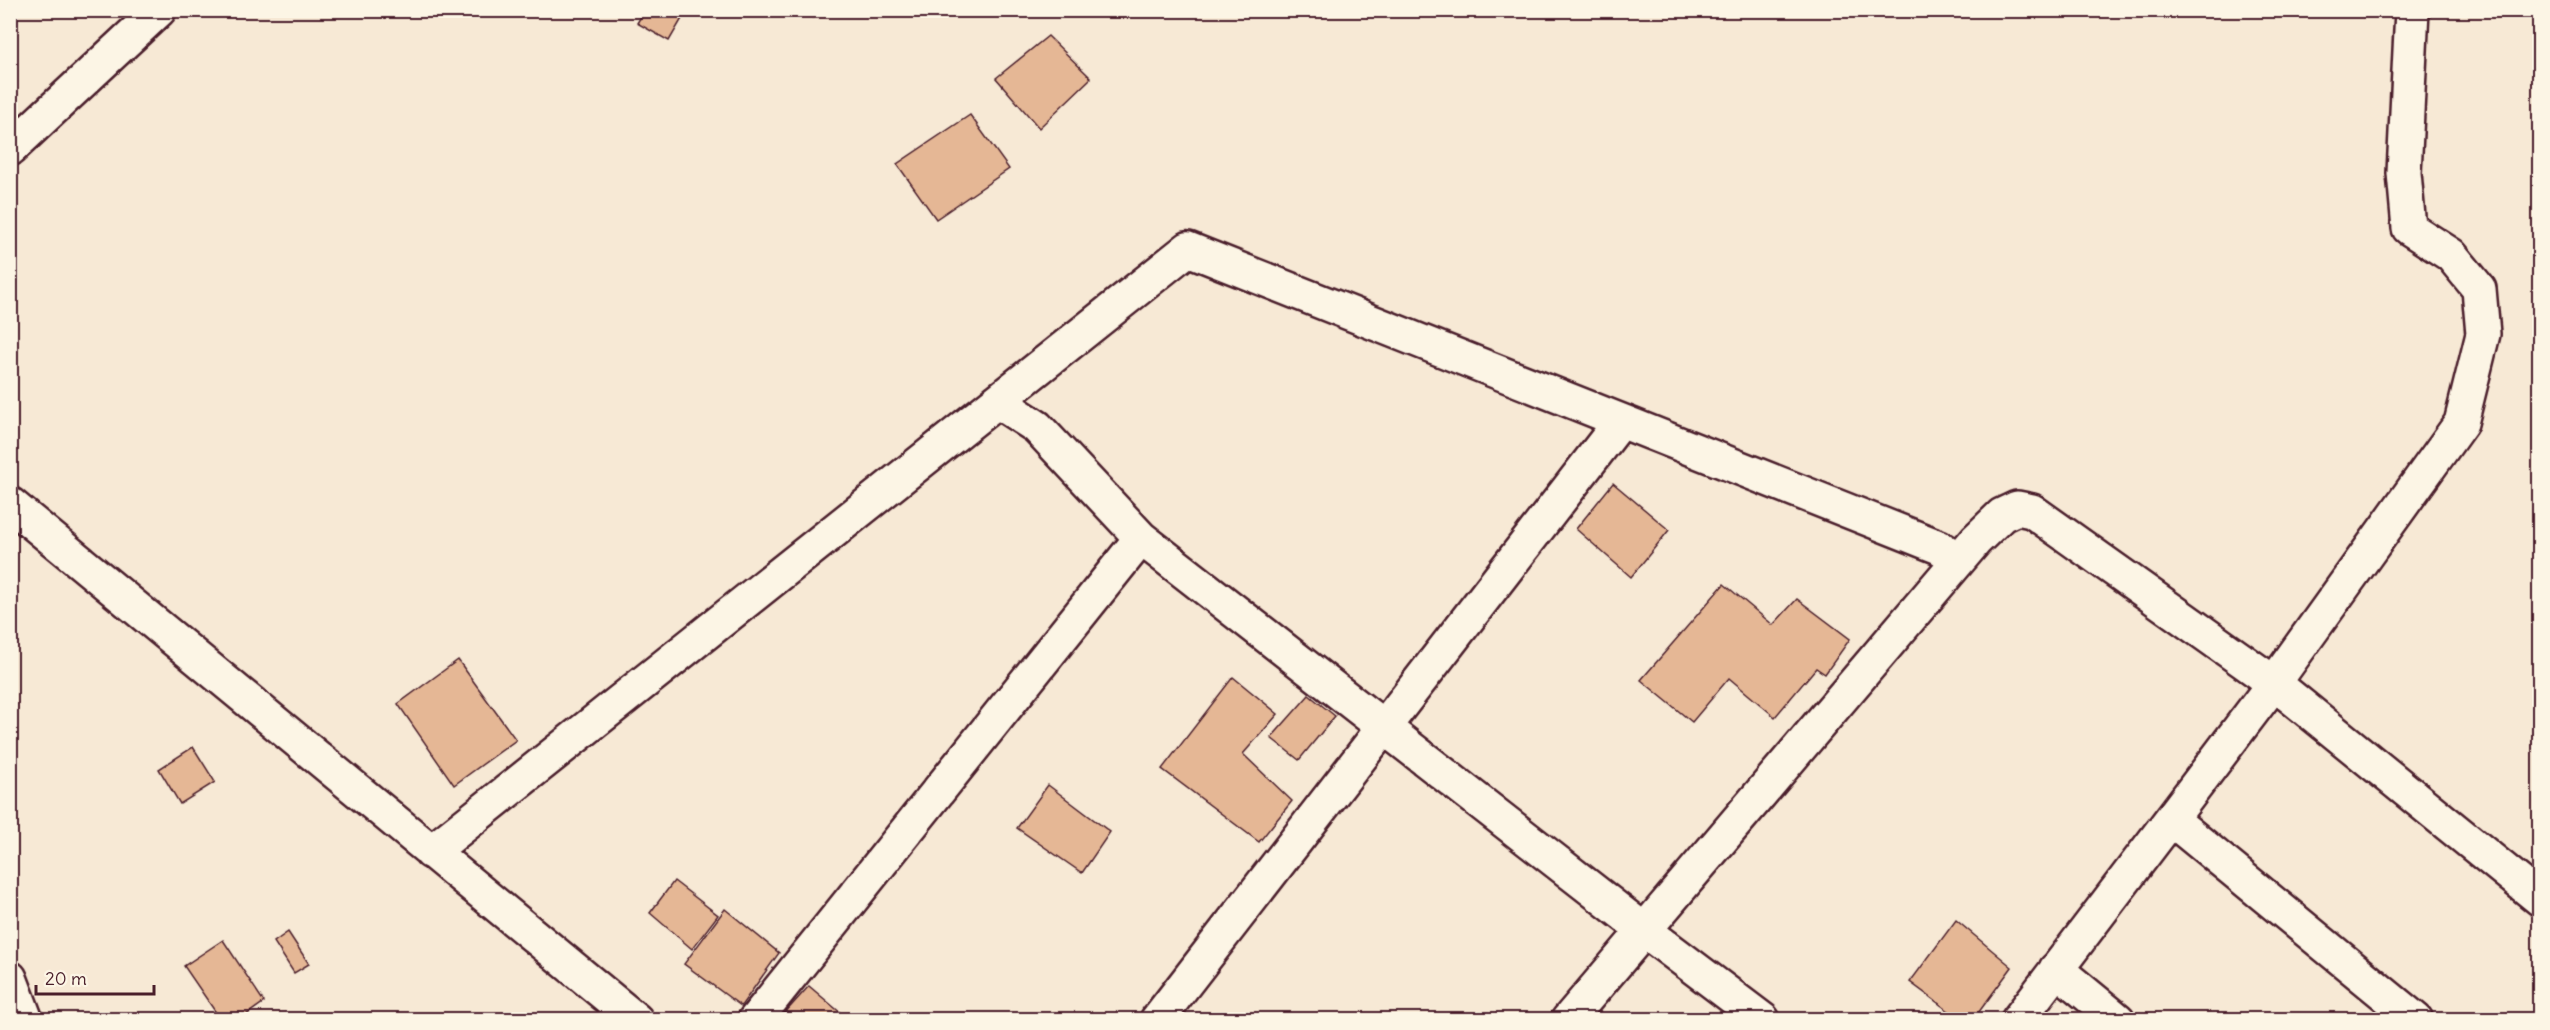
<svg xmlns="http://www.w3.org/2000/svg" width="2550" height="1030" viewBox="0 0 2550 1030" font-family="Delius,sans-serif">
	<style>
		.building { fill: #e5b795; stroke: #4a1f2b; stroke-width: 1.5 }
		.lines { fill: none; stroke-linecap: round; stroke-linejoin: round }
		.street-casing { stroke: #4a1f2b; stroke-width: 38 }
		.street { stroke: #fcf5e5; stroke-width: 33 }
	</style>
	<rect width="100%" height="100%" fill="#f7e9d5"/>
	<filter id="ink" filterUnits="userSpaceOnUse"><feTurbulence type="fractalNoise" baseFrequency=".0167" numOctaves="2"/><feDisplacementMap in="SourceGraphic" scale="12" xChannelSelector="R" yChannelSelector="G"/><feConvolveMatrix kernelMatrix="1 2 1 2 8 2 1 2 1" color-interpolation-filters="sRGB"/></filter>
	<g filter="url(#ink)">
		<path class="building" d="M645 10H687L669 41 637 23Z
			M807 10H823L813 18Z
			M1048 36 1091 78 1039 128 996 78Z
			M970 115 1009 169 936 219 897 164Z
			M1613 483 1669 530 1631 577 1576 529Z
			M1724 584 1773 625 1797 599 1850 639 1825 674 1816 668 1775 717 1729 678 1692 722 1641 680Z
			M458 660 516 740 454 785 398 704Z
			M1233 677 1278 714 1243 754 1292 801 1259 842 1162 769Z
			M1309 695 1335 716 1299 760 1271 738Z
			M193 747 215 782 180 804 159 769Z
			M1048 785 1110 832 1082 873 1017 828Z
			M674 881 718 915 692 949 650 913Z
			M725 909 779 953 741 1006 684 964Z
			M1956 920 2012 967 1973 1020H1961L1910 982Z
			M288 932 309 964 294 973 274 942Z
			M223 940 264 1002 239 1020H221L184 966Z
			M809 986 849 1020H789L783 1015Z"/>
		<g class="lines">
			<g class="street-casing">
				<path id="street" d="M10 149 159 10
					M997 401 1037 427 1141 538 1644 930 1763 1020
					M10 504 636 1020
					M2171 819 2274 683 2461 423 2483 334 2479 289 2451 255 2409 228 2404 173 2412 10
					M431 852 1188 249 1939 547 1959 560
					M2056 969 2118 1020
					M10 978 26 1020
					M755 1020 1141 538
					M1157 1020 1621 421
					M1568 1020 1976 540 2002 515 2017 508 2032 511 2274 683 2540 899
					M2018 1020 2171 819 2416 1020"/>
			</g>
			<use href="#street" class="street"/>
		</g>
	</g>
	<rect width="2550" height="1030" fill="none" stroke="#fcf5e5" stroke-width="36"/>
	<rect x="18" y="18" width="2514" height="994" fill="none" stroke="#4a1f2b" stroke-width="2" filter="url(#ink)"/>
	<path d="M36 985v9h118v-9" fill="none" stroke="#4a1f2b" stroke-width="3"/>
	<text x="45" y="985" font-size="18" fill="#4a1f2b" stroke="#fcf5e5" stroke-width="4.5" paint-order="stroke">20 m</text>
</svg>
